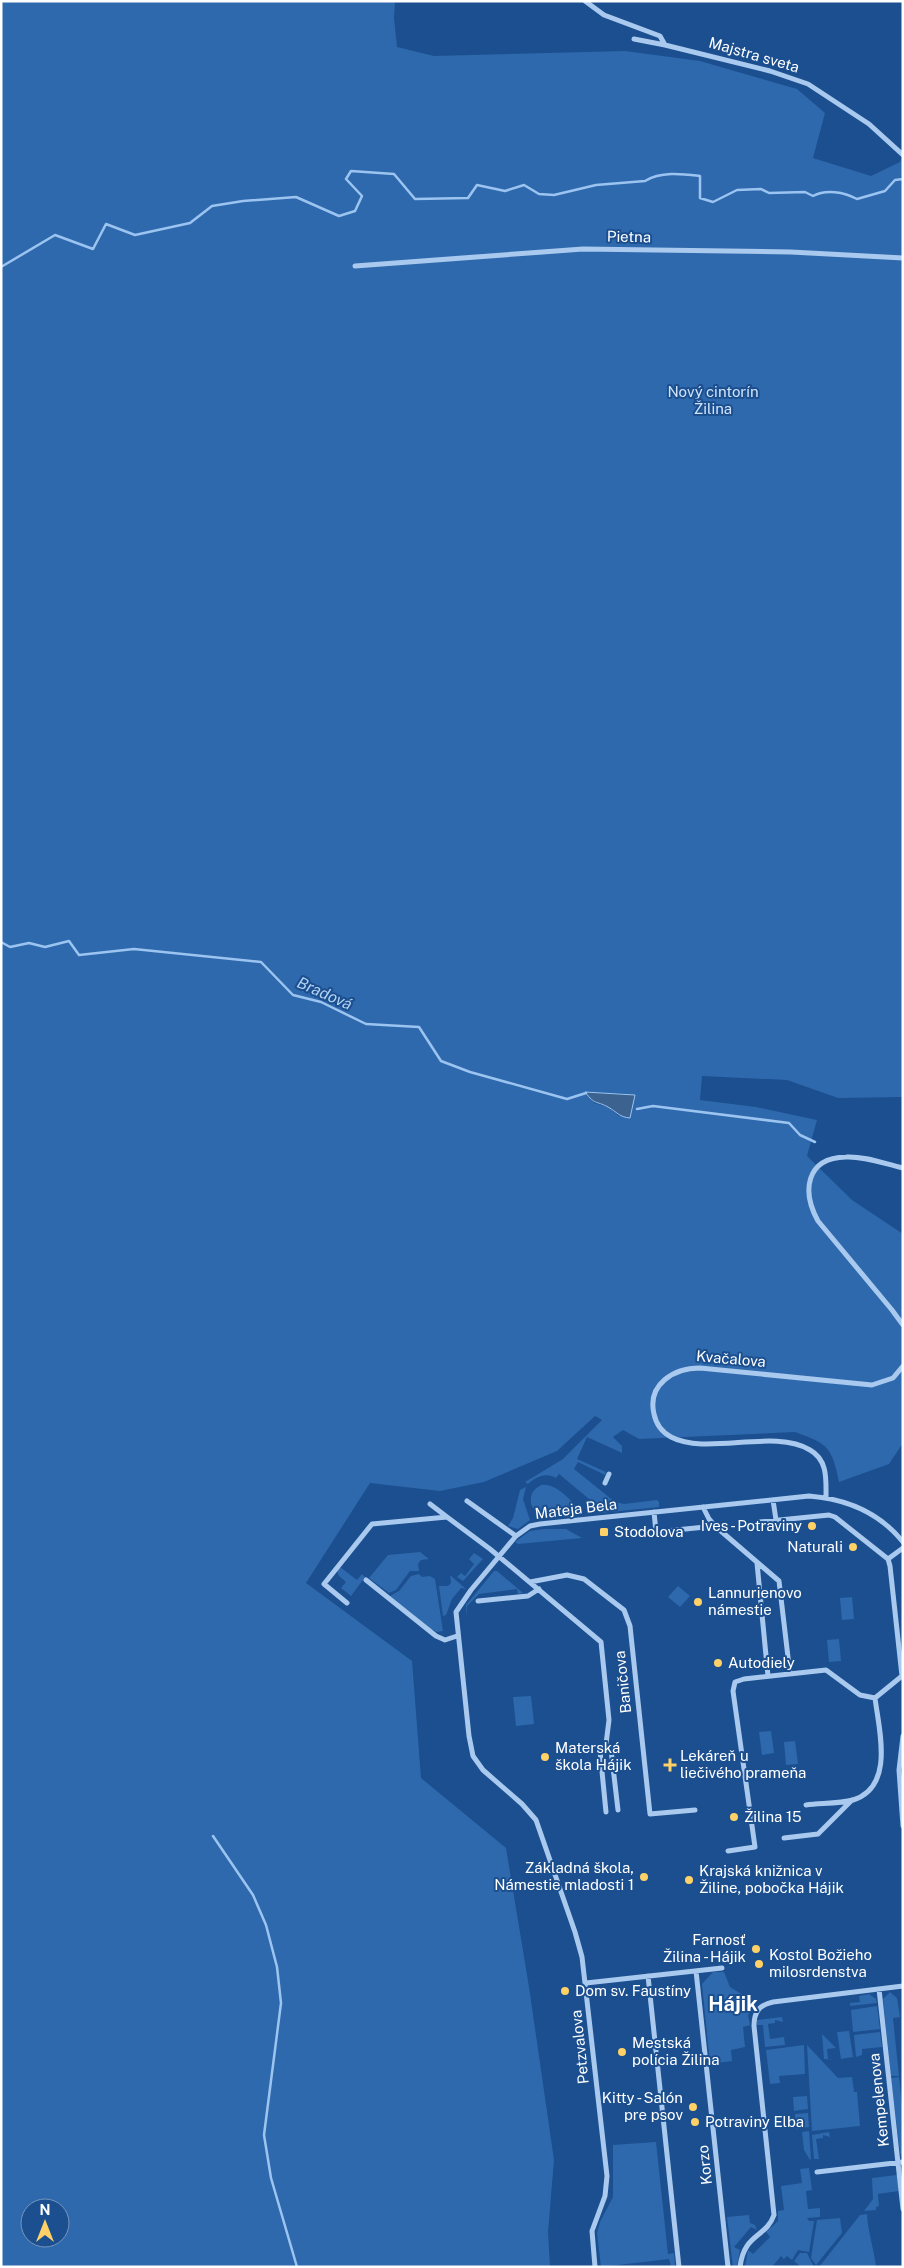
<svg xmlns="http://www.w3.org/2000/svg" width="904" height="2268" viewBox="0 0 904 2268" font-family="'Public Sans',sans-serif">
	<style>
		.green { fill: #2e69ad; fill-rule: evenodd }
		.water { fill: #3c6290; stroke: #9cc4f0 }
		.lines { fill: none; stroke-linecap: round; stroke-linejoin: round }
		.stream { stroke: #9cc4f0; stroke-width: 2.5 }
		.street { stroke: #a9c9ee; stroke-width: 5 }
		.poi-dot { fill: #ffd166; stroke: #1b4f8f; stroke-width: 2 }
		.labels { text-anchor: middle; stroke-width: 4; stroke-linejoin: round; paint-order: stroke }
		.street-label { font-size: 15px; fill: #fff; stroke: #1b4f8f }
		.park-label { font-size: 15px; fill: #cfe3fa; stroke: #1b4f8f }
		.poi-label { font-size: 15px; fill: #fff; stroke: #1b4f8f; text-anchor: start }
		.water-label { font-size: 16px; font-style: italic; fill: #b5d3f5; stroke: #1b4f8f }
		.district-label { font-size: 20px; font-weight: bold; fill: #fff; stroke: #1b4f8f }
	</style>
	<rect width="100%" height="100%" fill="#1b4f8f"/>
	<path class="green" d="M1 1H395L394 18 397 47 434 56 625 51 700 61 797 89 825 113 813 158 871 176 900 162 903 155V1097L838 1098 787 1080 702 1076 700 1100 756 1107 817 1120 807 1156 852 1200 903 1234V1443L889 1464 839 1482C832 1448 829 1444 795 1432L639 1439 623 1430 613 1437 622 1446V1453L587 1437 577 1459 606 1472 605 1475 578 1462 574 1469 615 1502 624 1504 657 1500 659 1502V1507L600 1513V1508L559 1474 556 1478C546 1472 536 1477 528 1484L525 1482 563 1459 602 1420 595 1416 557 1451 484 1482 440 1491 370 1483 306 1583 412 1661 421 1778 506 1848 529 1987 554 2160 548 2232 550 2267H1ZM586 1092 629 1094 635 1096 619 1116 608 1107 594 1103ZM30 2208H60V2238H30Z
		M541 1485C558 1483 572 1502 582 1514 568 1518 527 1521 531 1497 532 1491 536 1488 541 1485Z
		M526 1487 523 1499 530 1520 518 1529 508 1526 513 1518 520 1490Z
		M544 1529H566L582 1538 518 1544 515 1542 530 1531Z
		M420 1552 429 1559 421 1560 418 1564 419 1571H410L396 1590 389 1593 369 1578 388 1555Z
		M474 1553 483 1559 463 1581 457 1577 461 1573 465 1576 474 1564 469 1559Z
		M340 1567 357 1580 362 1574 365 1577 351 1596 341 1588 346 1582 339 1576 337 1571Z
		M494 1571H497L523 1593 518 1594 517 1589 479 1594 467 1606V1618L466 1605Z
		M419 1574 422 1577 430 1576 435 1579 443 1631 437 1632 431 1629 390 1596 399 1591 411 1576Z
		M450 1575 466 1589 461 1588 452 1599 446 1615 443 1616 439 1586H448L451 1583Z
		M678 1586 690 1596 680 1607 668 1597Z
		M852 1597 854 1619 842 1620 840 1598Z
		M839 1639 841 1661 829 1662 827 1640Z
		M531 1696 534 1724 516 1726 513 1697Z
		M771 1731 774 1753 762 1755 759 1732Z
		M795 1741 798 1764 786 1765 784 1742Z
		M713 1972H724L730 1987 756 2003 748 2015 750 2025 743 2027 745 2047 731 2050 732 2061 710 2064 702 1984Z
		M890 1992 897 1998 900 2017 893 2018 899 2076H891L883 1999Z
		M869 1994 876 1999 877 2003 850 2006V2003L860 2002 859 1996Z
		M877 2006 880 2029 853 2032 851 2010Z
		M782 2017 783 2022 775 2020V2023L768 2024 770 2039 784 2037 785 2045 765 2047 763 2025H757V2020Z
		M849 2031 853 2057 841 2059 837 2032Z
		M880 2032 882 2047 862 2049V2055L856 2057 854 2035Z
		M822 2034 836 2048 827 2049 828 2059 837 2060 824 2059Z
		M804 2045 805 2074 779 2076 780 2083 770 2084 766 2050Z
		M807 2045 838 2078 852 2077 854 2092H857L860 2126 812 2131Z
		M899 2077 903 2114V2157L900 2153 891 2078Z
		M807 2096 808 2109 794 2111 793 2097Z
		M808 2113 809 2127 796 2129 795 2114Z
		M809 2131 811 2159 810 2160 804 2150 802 2132Z
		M829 2132 830 2137 823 2135V2138L816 2139 819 2159H814L812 2135Z
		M656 2142 668 2254 674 2253 675 2265 671 2266 669 2259 601 2267 597 2233 600 2222 613 2197V2145Z
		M809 2168 812 2190 806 2191 808 2209 820 2208V2217L807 2218 809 2221H814L809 2252 798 2250 792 2260 787 2256 784 2259 781 2256 772 2267H745L748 2250 753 2254 770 2237 766 2232 778 2221V2211L784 2210 781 2186 802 2183 800 2169Z
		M897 2175 899 2191 878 2194 879 2206 876 2207V2210L864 2211 873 2199 872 2178Z
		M867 2214C868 2233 874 2248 876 2267H819L860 2215Z
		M749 2215 750 2223 755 2225 757 2230 751 2227 734 2247 740 2250 737 2266 733 2267 727 2217Z
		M840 2218 842 2233 816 2265 811 2258 817 2220Z
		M800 2253H807L814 2267H801L794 2261Z"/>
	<path class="water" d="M585 1092 635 1095 630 1118C619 1117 617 1112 608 1107 595 1100 596 1106 585 1092Z"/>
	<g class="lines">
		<path class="stream" d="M1 267 55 235 93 249 106 224 135 235 190 223 212 206 243 201 296 197 339 216 355 211 362 196 346 179 351 171 394 174 415 199 468 198 477 185 505 191 524 185 539 194 554 195 596 185 645 181C661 171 683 174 700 176V198L713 202 737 190 761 189 769 193 805 192 813 196C826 189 844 192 857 199L885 191 895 180 903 179
			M1 942 10 947 29 943 45 947 69 941 79 955 134 949 261 962 293 995 321 1002 366 1024 419 1027 441 1061 470 1072 567 1099 586 1093
			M637 1109 653 1106 789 1123 800 1135 815 1142
			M213 1836 253 1895 266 1925 277 1967 281 2003 264 2135 271 2178 297 2267"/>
		<path class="street" d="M585 1 604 15 660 36 665 45 770 71 808 84 869 124 903 155
			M634 39 665 45
			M355 266 583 249 791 252 903 258
			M903 1168C885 1164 865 1156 846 1157 805 1158 802 1192 818 1221L892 1310 903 1325
			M605 1483 609 1474
			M826 1497C826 1480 828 1460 810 1450 774 1428 707 1456 671 1437 662 1432 656 1424 654 1414 647 1384 674 1368 700 1368L872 1385 893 1378 903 1366
			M773 1500 776 1520
			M467 1501 516 1536
			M430 1504 447 1517
			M703 1507 709 1519 715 1526 779 1581 790 1674
			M654 1512 656 1532 715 1526
			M759 1522 829 1515 835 1517 888 1559 890 1566 902 1676
			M888 1559 903 1548
			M757 1563 768 1676
			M366 1580 436 1636 445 1640 457 1636
			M530 1582 567 1575 584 1579 624 1610 630 1626 650 1814 695 1810
			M478 1601 528 1596 539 1589
			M347 1603 324 1584 372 1524 447 1517 490 1549 601 1642 609 1720 606 1744 611 1750 618 1810
			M875 1698 902 1676
			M903 1736 899 1770 903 1826
			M606 1812 600 1751 606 1744
			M784 1838 818 1834 852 1800
			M728 1851 755 1847 733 1691 735 1682 744 1679 826 1670 860 1695 875 1698C879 1730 895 1787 853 1800 838 1804 820 1803 806 1805
			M696 1971 728 2267
			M648 1976 679 2267
			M586 1983 722 1968
			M879 1989 903 2209
			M817 2172 903 2162
			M595 2267 592 2231 605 2196 607 2176 582 1957 575 1932 536 1820 522 1804 483 1770 473 1756 469 1736 456 1612 471 1590 516 1536 530 1526 540 1524 809 1496C847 1499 879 1512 903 1542
			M740 2267C744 2233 766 2238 774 2215L754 2026C754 2012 759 2005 773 2002L903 1986"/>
	</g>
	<g class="poi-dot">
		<circle cx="812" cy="1526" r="5"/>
		<rect x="599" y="1527" width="10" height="10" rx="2.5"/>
		<circle cx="853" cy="1547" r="5"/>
		<circle cx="698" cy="1602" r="5"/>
		<circle cx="718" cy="1663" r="5"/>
		<circle cx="545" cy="1757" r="5"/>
		<path d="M667.5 1757.5h5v5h5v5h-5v5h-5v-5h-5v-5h5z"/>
		<circle cx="734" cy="1817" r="5"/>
		<circle cx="644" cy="1877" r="5"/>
		<circle cx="689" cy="1880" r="5"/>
		<circle cx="756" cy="1949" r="5"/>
		<circle cx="759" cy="1964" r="5"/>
		<circle cx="565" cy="1991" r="5"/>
		<circle cx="622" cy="2052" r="5"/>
		<circle cx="693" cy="2107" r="5"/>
		<circle cx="695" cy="2122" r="5"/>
	</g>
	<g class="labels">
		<g class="street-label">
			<text transform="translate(754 55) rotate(16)" y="5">Majstra sveta</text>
			<text transform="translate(629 237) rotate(1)" y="5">Pietna</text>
			<text transform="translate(731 1359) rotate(5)" y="5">Kvačalova</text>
			<text transform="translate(576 1509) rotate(-7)" y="5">Mateja Bela</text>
			<text transform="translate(623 1682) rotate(-96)" y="5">Baničova</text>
			<text transform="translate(580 2047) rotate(-96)" y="5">Petzvalova</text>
			<text transform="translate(879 2100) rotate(-96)" y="5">Kempelenova</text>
			<text transform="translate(705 2165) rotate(-96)" y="5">Korzo</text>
		</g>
		<g class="park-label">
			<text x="713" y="397">Nový cintorín<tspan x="713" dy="17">Žilina</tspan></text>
		</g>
		<g class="poi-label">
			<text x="802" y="1531" text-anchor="end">Ives - Potraviny</text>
			<text x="614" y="1537">Stodolova</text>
			<text x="843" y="1552" text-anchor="end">Naturali</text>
			<text x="708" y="1598">Lannurienovo<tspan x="708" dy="17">námestie</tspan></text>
			<text x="728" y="1668">Autodiely</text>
			<text x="555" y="1753">Materská<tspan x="555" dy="17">škola Hájik</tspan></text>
			<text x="680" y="1761">Lekáreň u<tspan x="680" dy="17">liečivého prameňa</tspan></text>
			<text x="744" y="1822">Žilina 15</text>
			<text x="634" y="1873" text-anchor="end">Základná škola,<tspan x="634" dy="17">Námestie mladosti 1</tspan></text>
			<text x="699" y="1876">Krajská knižnica v<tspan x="699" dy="17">Žiline, pobočka Hájik</tspan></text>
			<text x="746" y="1945" text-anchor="end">Farnosť<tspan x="746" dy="17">Žilina - Hájik</tspan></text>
			<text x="769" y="1960">Kostol Božieho<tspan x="769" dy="17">milosrdenstva</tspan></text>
			<text x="575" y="1996">Dom sv. Faustíny</text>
			<text x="632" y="2048">Mestská<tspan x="632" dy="17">polícia Žilina</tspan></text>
			<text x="683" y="2103" text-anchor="end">Kitty - Salón<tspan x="683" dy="17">pre psov</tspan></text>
			<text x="705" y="2127">Potraviny Elba</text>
		</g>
		<g class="water-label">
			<text transform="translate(325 993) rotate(24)" y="6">Bradová</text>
		</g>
		<g class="district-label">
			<text x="733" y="2011">Hájik</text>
		</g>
	</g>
	<rect width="904" height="2268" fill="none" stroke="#ffffff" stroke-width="5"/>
	<g transform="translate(45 2223)"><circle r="24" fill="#1b4f8f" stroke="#7695bc"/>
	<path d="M0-4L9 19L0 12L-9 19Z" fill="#ffd166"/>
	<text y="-8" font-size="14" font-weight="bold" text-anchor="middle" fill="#ffffff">N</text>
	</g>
</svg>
